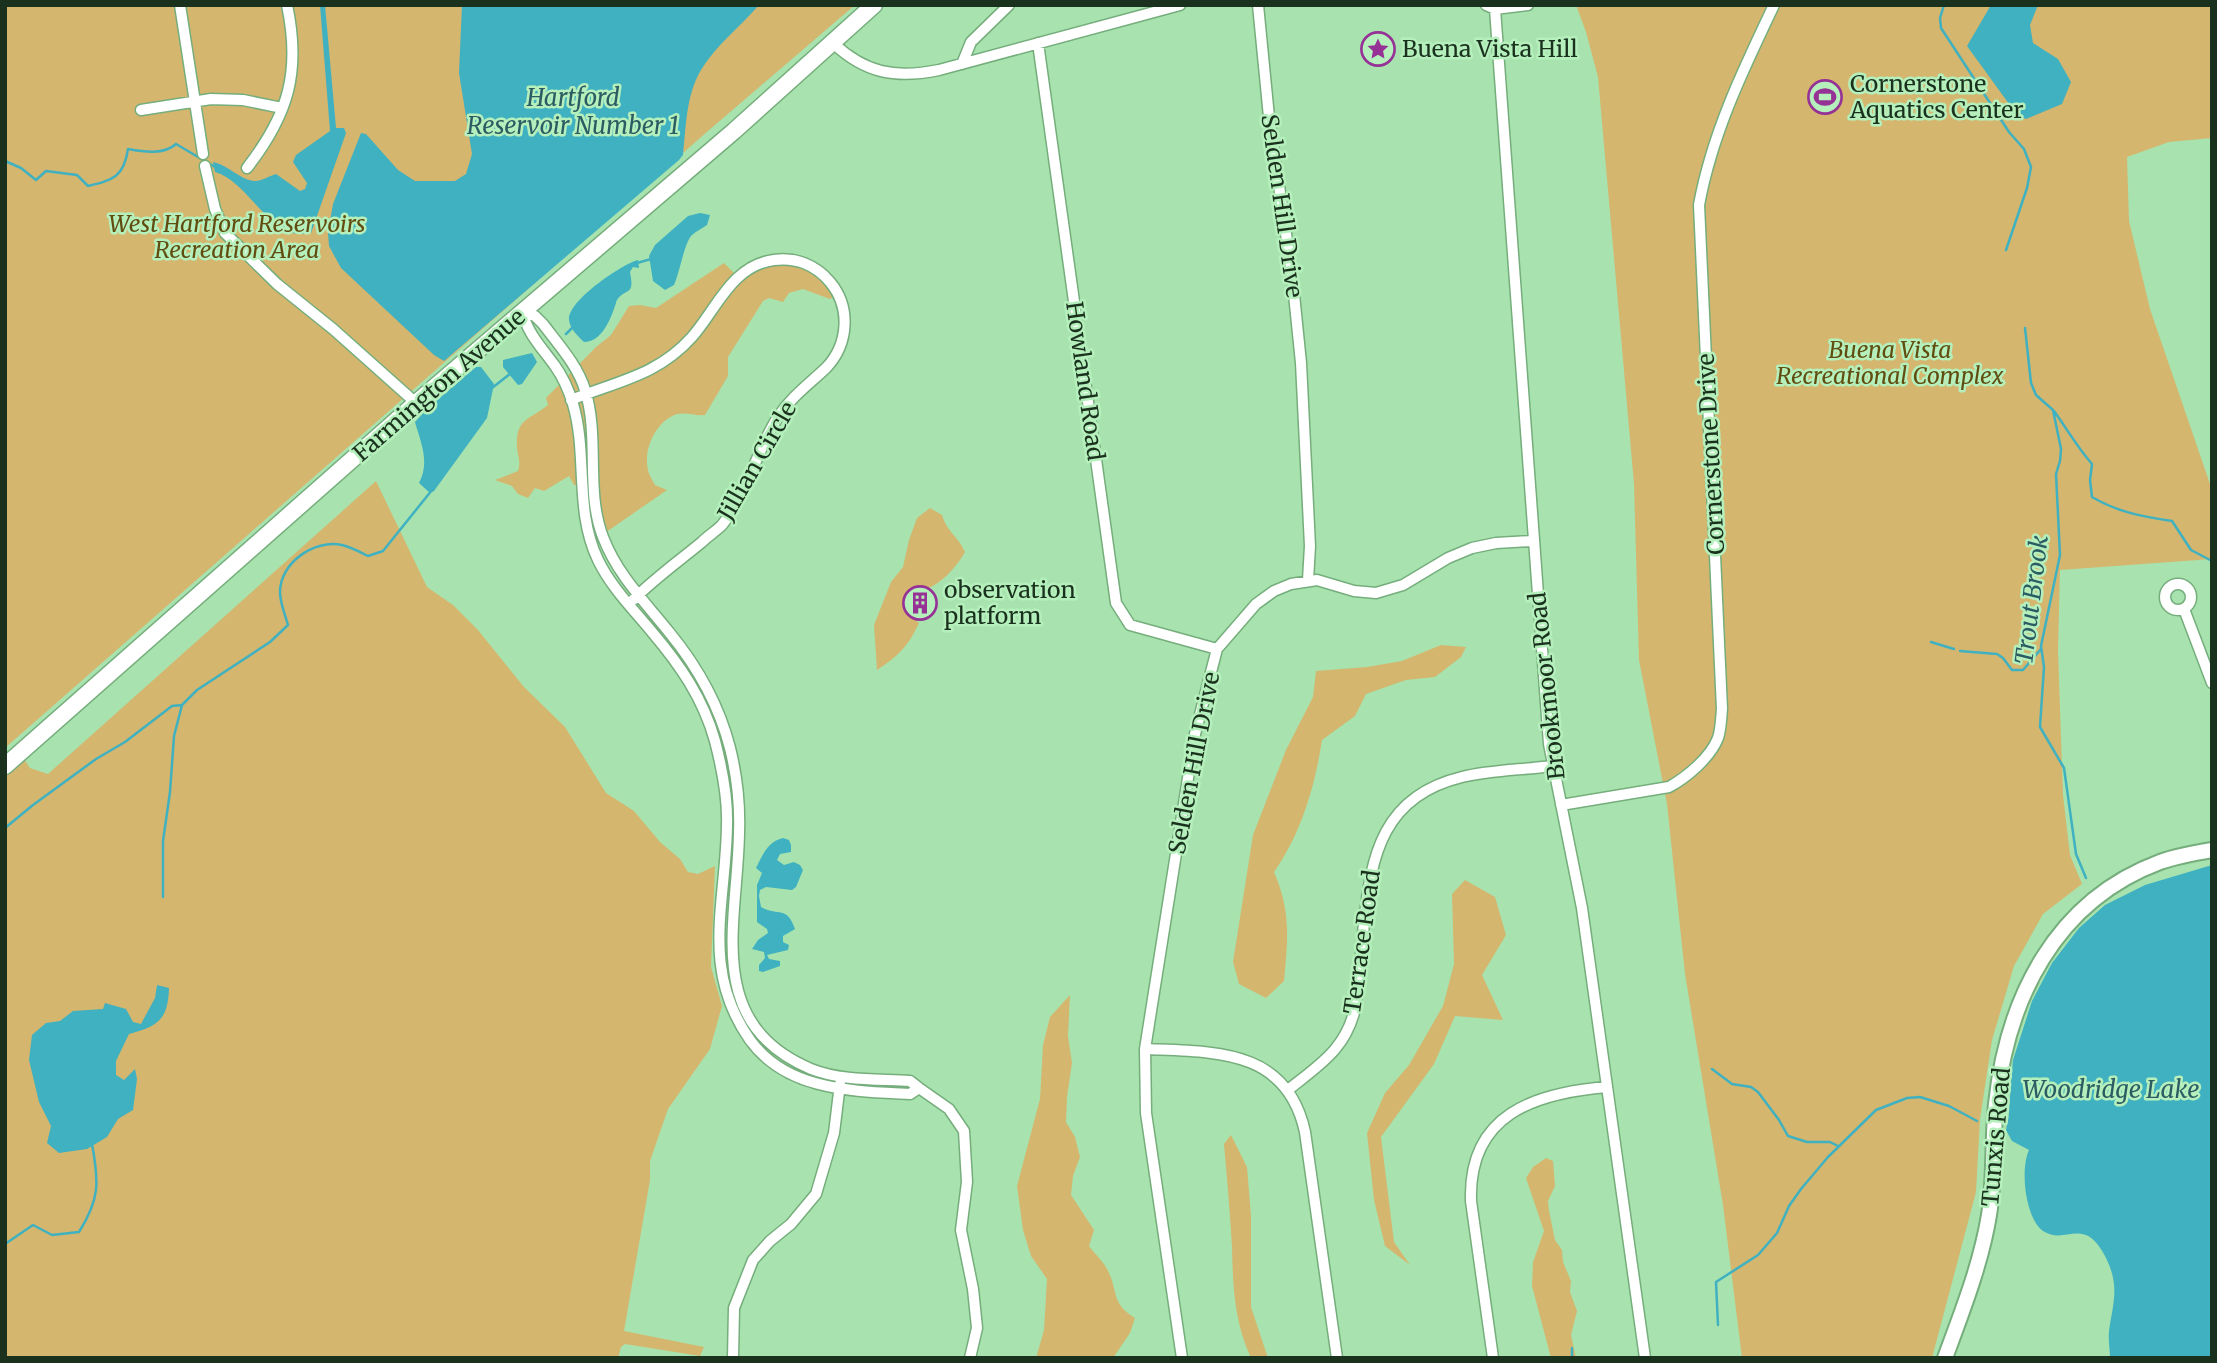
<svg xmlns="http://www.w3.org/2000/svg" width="2217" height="1363" viewBox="0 0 2217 1363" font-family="Merriweather,serif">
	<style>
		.green { fill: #d4b66e }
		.water { fill: #3fb1c1 }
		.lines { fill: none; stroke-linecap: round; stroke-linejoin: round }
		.stream { stroke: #3fb1c1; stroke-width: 2.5 }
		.street-casing { stroke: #75ae7c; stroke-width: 13 }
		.secondary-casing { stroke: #75ae7c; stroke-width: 18 }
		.primary-casing { stroke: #75ae7c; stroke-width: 19 }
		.street { stroke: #fff; stroke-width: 10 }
		.secondary { stroke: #fff; stroke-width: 14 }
		.primary { stroke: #fff; stroke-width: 16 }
		.labels { text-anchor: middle; stroke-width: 5; stroke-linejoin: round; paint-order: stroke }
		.poi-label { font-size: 23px; fill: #1a311d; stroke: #b5f0bc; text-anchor: start }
		.street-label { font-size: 23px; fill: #1a311d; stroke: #b5f0bc }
		.park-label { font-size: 23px; font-style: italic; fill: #624d11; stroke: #b5f0bc }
		.water-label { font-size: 24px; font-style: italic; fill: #2c5c63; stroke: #b5f0bc }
	</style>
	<rect width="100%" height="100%" fill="#a8e3af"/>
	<path class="green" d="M5 5H855L708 131 5 748Z
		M1576 5H2212V138L2169 142 2127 157 2129 221 2150 309 2210 484 2212 559 2060 570 2058 650 2063 795 2070 855 2082 884 2043 914 2014 966 1992 1040 1980 1119 1976 1192 1932 1358H1742L1723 1205 1685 974 1667 804 1639 660 1634 484 1598 77 1586 32Z
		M772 260 807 263 840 293 830 299 803 289 789 293 783 302 769 298 763 301 728 357V376L705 415C696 416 686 412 677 414 656 421 643 449 648 470 649 475 653 481 655 485L667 490 602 535 594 484 574 485 569 476 544 491 535 488 528 498 518 494 512 486 495 480 518 471C521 462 518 457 517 448 515 419 529 420 548 405L546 398 596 347 611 335 629 306 640 305 656 308 724 263 738 277Z
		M376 481 427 587 453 605 478 630 524 687 565 727 606 793 634 811 660 842 680 859 688 872 698 874 715 866 711 967 722 1006 710 1049 668 1109 650 1161V1180L624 1331 704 1347 700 1356 625 1344 621 1347 618 1358H5V766L20 753 30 768 48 774Z
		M930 508 942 515C947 532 958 536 965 552 954 571 938 587 916 593L908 614 919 623C908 647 898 656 877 670L874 625 891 582 903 567 909 540 917 518Z
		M1441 645 1466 647 1461 657 1435 677 1406 680 1366 694 1355 716 1322 740C1315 786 1301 834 1274 872 1291 911 1288 939 1284 981L1266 998 1239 984 1233 962 1253 835 1286 750 1313 697 1316 671 1367 667 1402 661Z
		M1465 880 1495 897 1506 935 1482 975 1503 1020 1455 1016 1434 1064 1381 1137 1394 1242 1410 1265 1385 1246 1374 1200 1367 1133 1385 1093 1409 1065 1443 1006 1454 964 1452 894Z
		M1070 995 1068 1036 1072 1063 1067 1097 1066 1122 1075 1137 1080 1157 1073 1176 1071 1195 1094 1230 1089 1246C1094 1253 1103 1261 1107 1269 1119 1291 1110 1303 1135 1318L1130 1333 1113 1358H1036L1044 1330 1047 1279 1031 1256 1023 1230 1017 1186 1040 1099 1043 1045 1050 1017Z
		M1231 1135 1247 1167 1251 1216V1307L1268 1358H1251C1234 1321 1233 1287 1232 1247 1230 1213 1227 1178 1224 1144Z
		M1546 1158 1553 1161 1555 1186 1548 1201 1549 1211 1555 1240 1562 1250 1563 1262 1571 1281 1570 1292 1577 1311 1571 1335 1576 1358H1551L1532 1286 1533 1262 1544 1231 1526 1178 1533 1167Z"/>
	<path class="water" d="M320 5H325L336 128H344L346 133 311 233C271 243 250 182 215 172L213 162C228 165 242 181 255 181 262 181 269 176 276 174L300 191 305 189 307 183 293 162 296 155 330 131Z
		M462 5H759C740 27 716 45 701 70 686 95 686 127 683 155L679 160 444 361 434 355 341 268 329 246 328 233 333 204 361 133 366 134 398 170 415 181H455L466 174 472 154 459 73Z
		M1991 5H2038L2030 25 2033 43 2058 59 2071 82 2062 104 2026 119 2017 115 1967 46Z
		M700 213 710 215 707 225C703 228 696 231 692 235 684 243 680 272 674 285L665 290 653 281 649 256 655 245 688 216Z
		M638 260 639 268 633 267 630 272C635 297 626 287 617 300 616 301 616 304 615 306 610 321 601 342 584 342 578 336 569 328 569 319 569 300 622 264 638 260Z
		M532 353 537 362 522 384 518 385 503 367V360Z
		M476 367H481L494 384 487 418 434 491 430 493 419 483C430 462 421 443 415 422L428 408Z
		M783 838 789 840 791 845V852L780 854 777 860 784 865 794 862 800 865 803 870 796 887 792 890 766 887 760 890 759 896 761 907C778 917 787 905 795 929L783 936V942L789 945 788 950 767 955 769 959 780 961V966L763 972 759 971V965L765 958 764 952 752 949 758 940 768 933 767 929 757 922V885L762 873 756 868C763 855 767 842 783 838Z
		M2212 865V1358H2110C2110 1349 2108 1340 2109 1331 2113 1303 2120 1286 2106 1258 2084 1214 2066 1246 2043 1231 2025 1218 2020 1169 2029 1150L2012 1141 2006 1130 2009 1113 2011 1082 2013 1060 2032 1001 2052 963 2079 928 2105 905 2145 885Z
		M157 985 169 988C168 1020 158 1026 129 1034L116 1061V1075L124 1080 135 1069 137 1079 133 1110 118 1119 107 1137 87 1149 59 1153 47 1143 51 1126 39 1102 29 1060 32 1035 46 1023 60 1021 73 1011 103 1009 105 1003 126 1009 133 1022 141 1024 155 998Z"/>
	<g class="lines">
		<path class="stream" d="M1944 5 1940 18 1941 28 2009 132 2024 149 2031 167 2027 188 2006 250
			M5 161 21 168 36 180 46 171 77 175 88 186C113 180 124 177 128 149 144 152 164 155 176 144L215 167
			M637 263 651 259
			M2025 328 2031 383 2036 395 2053 410 2061 449 2060 461 2056 474 2060 555 2041 646 2044 667 2040 727 2064 768 2076 854 2086 878
			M566 334 573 327
			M492 388 511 373
			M2054 411C2067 429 2077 447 2092 464L2090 480 2092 497C2117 512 2144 517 2172 521L2191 550 2212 561
			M1931 642 1954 649
			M1960 651 1997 654 2003 658 2012 670H2023L2041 649
			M5 828 33 805 96 759 125 742 172 706 182 705
			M163 897V841L170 792 174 736 182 705 197 690 270 642 288 625C285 614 280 603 280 592 280 563 314 539 342 545 351 547 360 552 368 556L383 551 432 490
			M1712 1069 1732 1084 1751 1087 1758 1092 1779 1120 1788 1136 1807 1142H1830L1838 1146
			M5 1244 33 1225 52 1235 79 1232C100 1199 99 1182 92 1144
			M1718 1325 1716 1282 1758 1255 1777 1233 1789 1206 1801 1189 1828 1157 1876 1110 1907 1098 1920 1097 1949 1106 1977 1121
			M1572 1348V1358"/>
		<g class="street-casing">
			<path id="street" d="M180 5 203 154
				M1258 5 1269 117 1292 275 1301 363 1310 546 1308 580
				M1486 5 1495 9 1528 5
				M1495 9 1549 744 1582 908 1645 1358
				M833 43C865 73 895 79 939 70L1180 5
				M1038 43 1116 603 1130 625 1217 649
				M962 64 971 42 1009 5
				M141 110 211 99 243 100 282 108
				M205 166 215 209 225 233 277 284 333 329 416 403
				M247 168C289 114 301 71 287 5
				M523 312 535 316 543 324C558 344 578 366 585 390 600 437 585 491 603 537 617 574 644 601 669 632 697 666 719 705 730 748 737 776 740 803 739 832 738 922 702 1023 811 1069 841 1081 878 1079 910 1081L919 1088 910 1094C853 1091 787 1091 750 1040 700 969 726 904 727 825 728 797 722 768 715 741 703 698 680 665 652 632 633 609 611 587 598 560 574 510 588 455 573 404 569 391 563 377 555 366 543 349 526 332 523 312Z
				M571 400C617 381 657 376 692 337 716 310 732 265 774 260 796 257 816 265 830 282 851 307 849 344 826 368 809 384 791 397 778 417 756 451 748 493 722 525 716 531 708 536 702 542 679 561 654 579 633 600
				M2165 597a13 13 0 1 1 26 0a13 13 0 1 1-26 0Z
				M2184 609 2212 683
				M1561 805 1669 787C1687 777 1710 758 1718 738 1721 729 1721 719 1722 709L1699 205C1712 134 1743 70 1774 5
				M1145 1049C1214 1052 1287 1048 1305 1132L1337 1358
				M919 1088 949 1109 964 1131 967 1182 961 1230 973 1289 977 1328 970 1358
				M1289 1089C1321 1064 1348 1047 1356 1004 1359 977 1361 951 1364 924 1371 855 1383 796 1462 777 1491 770 1522 770 1551 766
				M733 1358 734 1308 753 1260 770 1241 791 1224 816 1194 834 1133 840 1084
				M1182 1358 1146 1113 1145 1049 1195 734 1217 649 1256 604 1274 591 1291 584 1317 580 1354 591 1376 593 1403 585 1448 558 1472 548 1496 543 1532 541
				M1493 1358 1471 1201C1468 1114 1535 1093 1607 1087"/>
		</g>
		<g class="secondary-casing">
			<path id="secondary" d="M1945 1358C1962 1312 1981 1264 1989 1215 1995 1179 1992 1141 1996 1104 2007 999 2055 901 2160 862 2177 856 2194 853 2212 850"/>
		</g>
		<g class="primary-casing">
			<path id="primary" d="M5 766 416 403 734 131 874 5"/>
		</g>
		<use href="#street" class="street"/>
		<use href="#secondary" class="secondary"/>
		<use href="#primary" class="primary"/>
	</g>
	<defs>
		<g id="sight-ring" transform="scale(1.75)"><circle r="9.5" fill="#b5f0bc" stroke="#963196" stroke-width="1.5"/><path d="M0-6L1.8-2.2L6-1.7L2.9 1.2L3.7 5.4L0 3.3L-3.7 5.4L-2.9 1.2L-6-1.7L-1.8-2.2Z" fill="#963196"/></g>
		<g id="stadium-ring" transform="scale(1.75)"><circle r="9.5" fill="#b5f0bc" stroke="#963196" stroke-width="1.5"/><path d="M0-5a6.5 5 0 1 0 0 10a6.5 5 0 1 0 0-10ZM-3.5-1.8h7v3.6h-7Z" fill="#963196"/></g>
		<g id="building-ring" transform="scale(1.75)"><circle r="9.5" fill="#b5f0bc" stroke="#963196" stroke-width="1.5"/><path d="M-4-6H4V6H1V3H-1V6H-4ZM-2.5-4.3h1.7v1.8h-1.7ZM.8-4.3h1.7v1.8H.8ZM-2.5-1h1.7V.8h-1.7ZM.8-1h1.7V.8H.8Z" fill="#963196"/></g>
	</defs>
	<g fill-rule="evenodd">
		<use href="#sight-ring" x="1378" y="49"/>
		<use href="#stadium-ring" x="1825" y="97"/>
		<use href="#building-ring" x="920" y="603"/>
	</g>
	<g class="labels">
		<g class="poi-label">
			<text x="1402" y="57">Buena Vista Hill</text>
			<text x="1850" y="92">Cornerstone<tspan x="1850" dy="26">Aquatics Center</tspan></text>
			<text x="944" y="598">observation<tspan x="944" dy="26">platform</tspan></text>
		</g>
		<g class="street-label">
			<text transform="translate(1282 206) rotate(82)" y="8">Selden Hill Drive</text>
			<text transform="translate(1085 381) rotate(82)" y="8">Howland Road</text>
			<text transform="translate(439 385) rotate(-41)" y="8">Farmington Avenue</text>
			<text transform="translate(1711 454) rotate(-93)" y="8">Cornerstone Drive</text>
			<text transform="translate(757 461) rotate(-60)" y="8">Jillian Circle</text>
			<text transform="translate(1547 686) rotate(-96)" y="8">Brookmoor Road</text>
			<text transform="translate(1194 763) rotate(-79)" y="8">Selden Hill Drive</text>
			<text transform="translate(1362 942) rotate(-82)" y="8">Terrace Road</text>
			<text transform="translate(1996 1137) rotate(-85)" y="8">Tunxis Road</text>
		</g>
		<g class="park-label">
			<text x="237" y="232">West Hartford Reservoirs<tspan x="237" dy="26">Recreation Area</tspan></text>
			<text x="1890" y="358">Buena Vista<tspan x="1890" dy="26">Recreational Complex</tspan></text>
		</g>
		<g class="water-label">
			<text x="573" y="106">Hartford<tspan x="573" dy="28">Reservoir Number 1</tspan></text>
			<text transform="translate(2032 600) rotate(-83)" y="8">Trout Brook</text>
			<text x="2111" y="1098">Woodridge Lake</text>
		</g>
	</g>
	<rect width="2217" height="1363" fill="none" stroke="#1a311d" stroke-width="14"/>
</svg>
